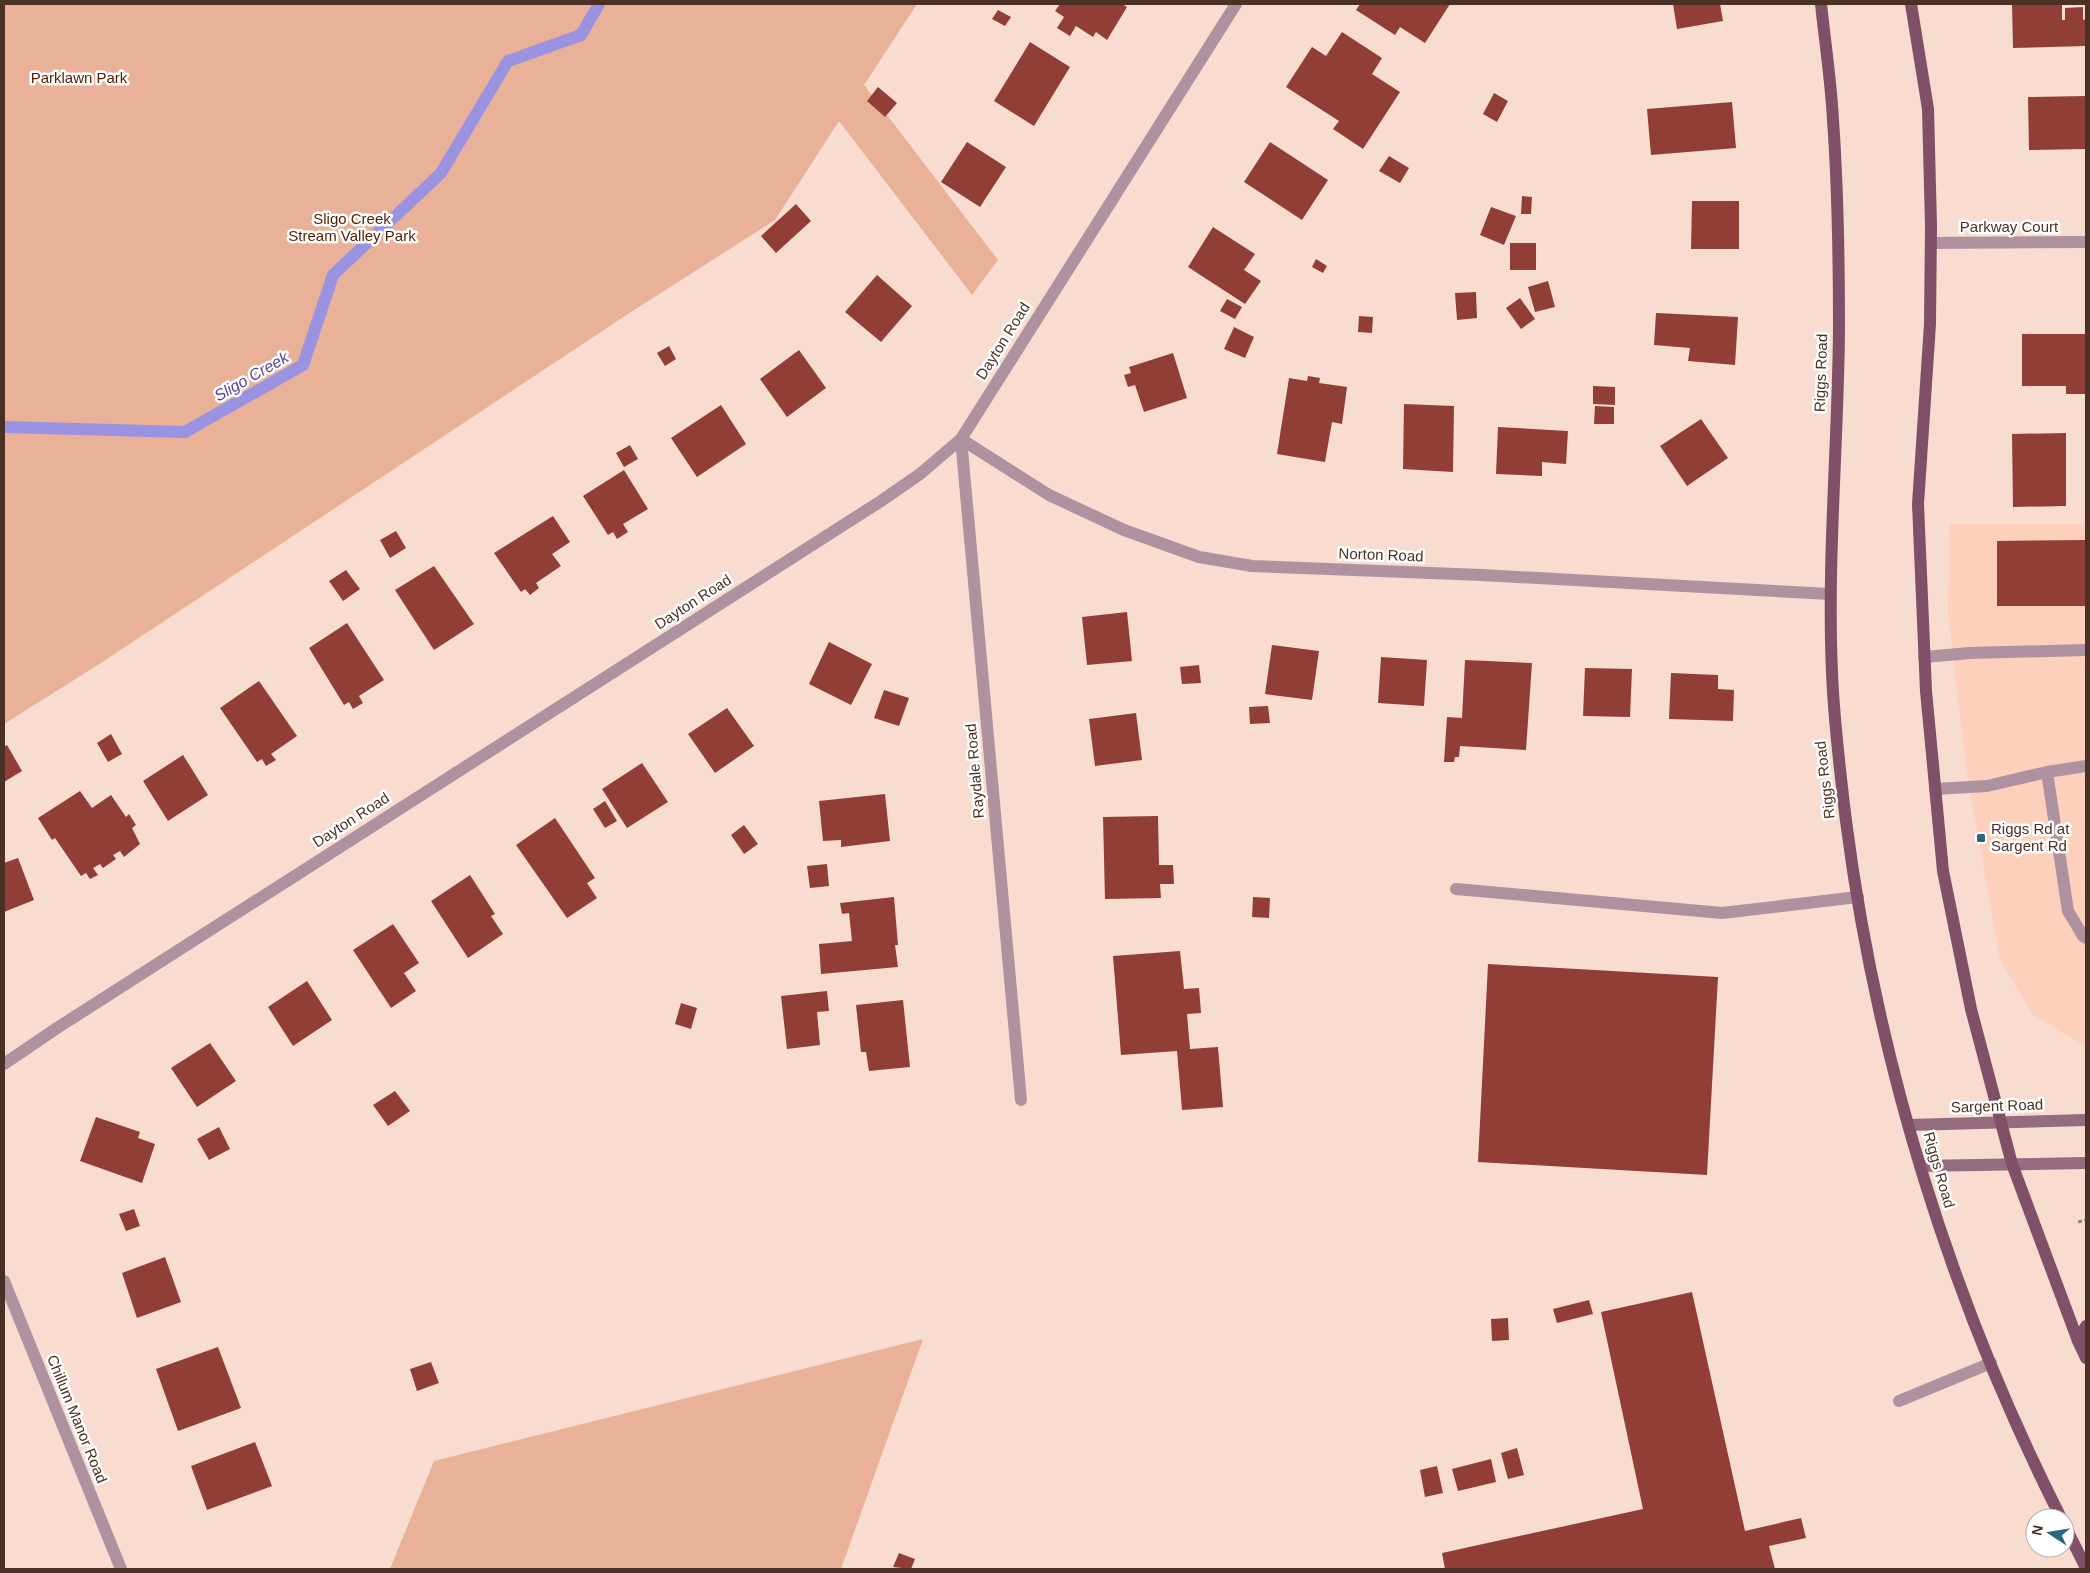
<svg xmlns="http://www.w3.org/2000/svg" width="2090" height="1573" viewBox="0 0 2090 1573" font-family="Arial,sans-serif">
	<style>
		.built { fill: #fcd0ba }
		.green { fill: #e9b197 }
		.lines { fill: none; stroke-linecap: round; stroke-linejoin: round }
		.stream { stroke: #9a93e2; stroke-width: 12 }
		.building { fill: #913e37 }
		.path { stroke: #9f8478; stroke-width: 3; stroke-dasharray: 4 2.5; stroke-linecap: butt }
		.lane { stroke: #af92a0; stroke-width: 12 }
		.street { stroke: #af92a0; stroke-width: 12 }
		.secondary { stroke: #946c80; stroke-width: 12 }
		.primary { stroke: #805069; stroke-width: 12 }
		.poi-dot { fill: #2a667d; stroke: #fff; stroke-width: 2 }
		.labels { text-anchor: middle; stroke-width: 5; stroke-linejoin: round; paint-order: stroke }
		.park-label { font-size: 15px; fill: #511e00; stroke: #fff }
		.street-label { font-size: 15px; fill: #4b3125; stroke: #fff }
		.poi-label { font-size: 15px; fill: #4b3125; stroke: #fff; text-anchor: start }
		.water-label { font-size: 16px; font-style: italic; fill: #5444a1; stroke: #fff }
	</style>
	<rect width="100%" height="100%" fill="#f7dccf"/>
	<path class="built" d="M1950 524H2086V1047L2032 1014 2000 959 1966 767 1948 612Z"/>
	<path class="green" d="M4 4H917L864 85 998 260 972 295 839 121 775 220 628 314 101 663 4 724Z
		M923 1339 841 1569H390L434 1461Z"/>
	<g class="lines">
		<path class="stream" d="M4 427 185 432 303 365 333 275 441 173 508 61 581 35 599 4"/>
	</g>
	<path class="building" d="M1060 4H1122L1127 7 1107 40 1096 32 1093 37 1076 26 1070 36 1057 28 1064 17 1055 11Z
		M1360 4H1450L1425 43 1400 27 1395 35 1356 10Z
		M1673 4H1720L1723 21 1677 29Z
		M2012 4H2062V20H2065V8L2083 7V20L2086 19V46L2013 48Z
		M998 10 1011 17 1005 26 992 19Z
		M1342 32 1382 58 1372 74 1400 92 1363 149 1333 129 1339 121 1286 87 1312 47 1326 56Z
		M1030 42 1070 67 1034 126 994 101Z
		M878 87 897 103 885 117 867 101Z
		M1494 93 1508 101 1497 122 1483 114Z
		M2086 96V149L2029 150 2028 97Z
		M1732 102 1736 148 1651 155 1647 109Z
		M967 142 1006 167 980 207 941 182Z
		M1270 142 1328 180 1302 220 1244 182Z
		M1389 156 1409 168 1400 183 1379 171Z
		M1522 196 1532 197 1531 214H1521Z
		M1692 201H1739V249H1691Z
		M796 204 811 221 776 253 761 236Z
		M1491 207 1516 216 1504 245 1480 235Z
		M1213 227 1255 254 1244 270 1261 281 1245 304 1188 267Z
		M1510 243H1536V270H1510Z
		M1316 259 1327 266 1323 273 1312 267Z
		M877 275 912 306 881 342 845 312Z
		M1548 281 1555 307 1535 312 1528 287Z
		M1476 292 1477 318 1457 320 1455 293Z
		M1520 298 1535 319 1521 329 1506 308Z
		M1227 299 1242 307 1235 319 1220 311Z
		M1656 313 1738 317 1735 365 1688 361 1690 348 1654 345Z
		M1359 316 1373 317 1372 333 1358 332Z
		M1234 327 1254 337 1245 358 1224 349Z
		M2022 334H2086V394H2066V386H2022Z
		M669 346 676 359 665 366 657 353Z
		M799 350 826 388 787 417 760 379Z
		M1173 353 1187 398 1144 412 1135 385 1128 387 1124 375 1131 373 1129 367Z
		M1308 376 1320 378 1319 383 1347 387 1342 424 1332 422 1325 462 1277 454 1289 378 1307 381Z
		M1593 386 1615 387V405L1593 404Z
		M1404 404 1454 406 1453 472 1403 469Z
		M721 405 746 444 697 477 671 438Z
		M1595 406 1614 407V424H1594Z
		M1701 419 1728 458 1687 486 1660 446Z
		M1498 427 1568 431 1566 464 1542 462V476L1496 474Z
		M2066 433V506L2013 507 2012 434Z
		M630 445 638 459 624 467 616 453Z
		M624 470 648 509 623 524 628 532 617 539 613 532 608 535 583 496Z
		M553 516 570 542 552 554 561 566 536 583 539 588 530 595 525 589 521 592 494 553Z
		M396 531 406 548 390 558 380 540Z
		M2086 540V606H1997V541Z
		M434 566 474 624 434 650 395 590Z
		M346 570 360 589 343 601 329 581Z
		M1127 612 1132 661 1087 665 1082 617Z
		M347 623 384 680 359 696 363 703 353 709 349 702 344 705 309 648Z
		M829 642 872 664 851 705 809 684Z
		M1272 645 1319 651 1312 700 1265 694Z
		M1381 657 1427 660 1424 706 1378 703Z
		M1465 660 1532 663 1526 750 1460 746 1459 757H1455L1454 762H1444L1447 717 1462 718Z
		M1199 665 1201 683 1182 684 1180 667Z
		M1585 668 1632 669 1630 717 1583 716Z
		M1671 673 1718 675V689L1734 690 1733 721 1669 719Z
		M259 681 297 736 271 754 276 760 266 766 262 759 257 762 220 708Z
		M884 690 909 698 899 726 874 718Z
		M1268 706 1270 723 1250 724 1249 707Z
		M727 708 754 746 715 773 688 734Z
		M1136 713 1142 760 1095 766 1089 719Z
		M111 734 122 754 108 762 97 743Z
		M7 745 22 771 4 782V747Z
		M183 755 208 795 168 821 143 781Z
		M642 763 668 802 627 828 602 789Z
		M80 791 92 808 111 795 126 817 129 814 136 825 132 828 140 844 124 857 120 851 113 855 116 859 103 868 100 864 93 868 98 875 90 879 86 873 81 876 55 838 52 840 38 818Z
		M885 794 890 841 841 847V840L823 841 819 801Z
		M605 801 617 821 605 828 593 809Z
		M1158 816 1159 865H1173L1174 884H1160L1161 898 1105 899 1103 817Z
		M555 818 595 878 587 883 597 898 567 918 516 845Z
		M744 825 758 844 744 854 731 835Z
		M18 858 34 900 4 912V863Z
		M827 864 829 886 810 888 807 866Z
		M470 875 495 914 491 916 503 934 468 958 431 901Z
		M894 897 898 945H895L898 967 821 974 819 944 852 941 849 913 842 914 840 903Z
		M1253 897 1270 898 1269 918 1252 917Z
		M393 924 419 963 404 973 416 991 391 1008 353 950Z
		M1180 951 1184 989 1199 988 1201 1013 1187 1014 1190 1049 1218 1047 1223 1107 1182 1110 1177 1051 1121 1055 1113 956Z
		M1488 964 1718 977 1707 1175 1478 1162Z
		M307 981 332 1020 293 1046 268 1007Z
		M827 991 829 1011 817 1012 820 1045 787 1049 781 996Z
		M903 1000 910 1067 869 1071 866 1052H861L856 1005Z
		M681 1003 697 1008 691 1029 675 1024Z
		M210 1043 236 1081 197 1107 171 1068Z
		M395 1091 410 1111 388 1126 373 1105Z
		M96 1117 140 1132 138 1138 155 1144 142 1183 80 1161Z
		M219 1127 230 1149 209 1160 197 1139Z
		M134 1209 140 1226 126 1231 119 1214Z
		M165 1257 181 1302 137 1318 122 1273Z
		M1692 1292 1745 1531 1801 1518 1806 1538 1769 1546 1775 1569H1445L1442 1553 1643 1509 1601 1312Z
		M1589 1300 1593 1314 1557 1323 1553 1309Z
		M1508 1318 1509 1340 1492 1341 1491 1319Z
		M218 1347 241 1408 178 1431 156 1369Z
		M431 1362 439 1383 417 1391 410 1369Z
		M255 1442 272 1486 207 1510 191 1466Z
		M1517 1448 1524 1475 1508 1479 1501 1453Z
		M1491 1459 1496 1482 1458 1491 1452 1469Z
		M1437 1466 1443 1493 1425 1497 1420 1470Z
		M899 1553 915 1559 911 1569 893 1567Z"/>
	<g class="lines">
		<path class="path" d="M2078 1222 2086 1220"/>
		<path class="lane" d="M1924 657 1970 653 2086 650
			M2047 772 2068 911 2083 936 2086 938
			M1935 789 1987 786 2047 772 2086 766
			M1456 889 1722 913 1858 897
			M1899 1401 1991 1363"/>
		<path class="street" d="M1931 243 2086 242
			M961 439 1049 495 1124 530 1199 557 1252 566 1482 575 1830 594
			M961 439 1021 1100
			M4 1064 57 1028 881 501 920 474 961 439 1236 4
			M4 1281 121 1569"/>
		<path class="secondary" d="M1909 1125 2086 1120
			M1920 1166 2086 1163"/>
		<path class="primary" d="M1821 4C1825 42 1831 81 1833 120 1838 190 1839 260 1839 330 1838 445 1827 559 1832 673 1834 723 1840 772 1846 821 1877 1062 1951 1301 2061 1518
			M1911 4 1928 109 1931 226 1930 324 1918 504 1926 691 1943 871 1971 1009 2012 1164 2078 1341 2086 1358
			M2078 1341 2086 1326
			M2065 1526 2086 1568"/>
	</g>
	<rect class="poi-dot" x="1976" y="833" width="10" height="10" rx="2.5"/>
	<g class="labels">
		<g class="park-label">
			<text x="79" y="83">Parklawn Park</text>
			<text x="352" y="224">Sligo Creek<tspan x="352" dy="17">Stream Valley Park</tspan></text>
		</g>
		<g class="street-label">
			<text x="2009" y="232">Parkway Court</text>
			<text transform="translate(1003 341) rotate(-58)" y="5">Dayton Road</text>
			<text transform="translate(1821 373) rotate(-88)" y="5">Riggs Road</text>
			<text transform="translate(1381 555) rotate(2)" y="5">Norton Road</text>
			<text transform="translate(693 602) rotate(-33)" y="5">Dayton Road</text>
			<text transform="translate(975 771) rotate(-95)" y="5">Raydale Road</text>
			<text transform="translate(1825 780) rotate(-97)" y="5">Riggs Road</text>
			<text transform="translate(351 820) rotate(-33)" y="5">Dayton Road</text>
			<text transform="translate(1997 1106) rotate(-2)" y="5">Sargent Road</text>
			<text transform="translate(1939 1170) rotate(74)" y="5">Riggs Road</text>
			<text transform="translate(77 1419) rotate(68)" y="5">Chillum Manor Road</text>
		</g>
		<g class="poi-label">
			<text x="1991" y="834">Riggs Rd at<tspan x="1991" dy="17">Sargent Rd</tspan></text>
		</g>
		<g class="water-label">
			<text transform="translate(251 376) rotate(-30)" y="6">Sligo Creek</text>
		</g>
	</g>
	<rect width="2090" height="1573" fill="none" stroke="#4b3125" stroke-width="10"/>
	<g transform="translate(2050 1533) rotate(282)"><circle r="24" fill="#ffffff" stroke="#b7ada8"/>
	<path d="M0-4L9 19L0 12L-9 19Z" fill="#2a667d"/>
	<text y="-8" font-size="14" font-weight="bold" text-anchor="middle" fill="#4b3125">N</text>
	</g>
</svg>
